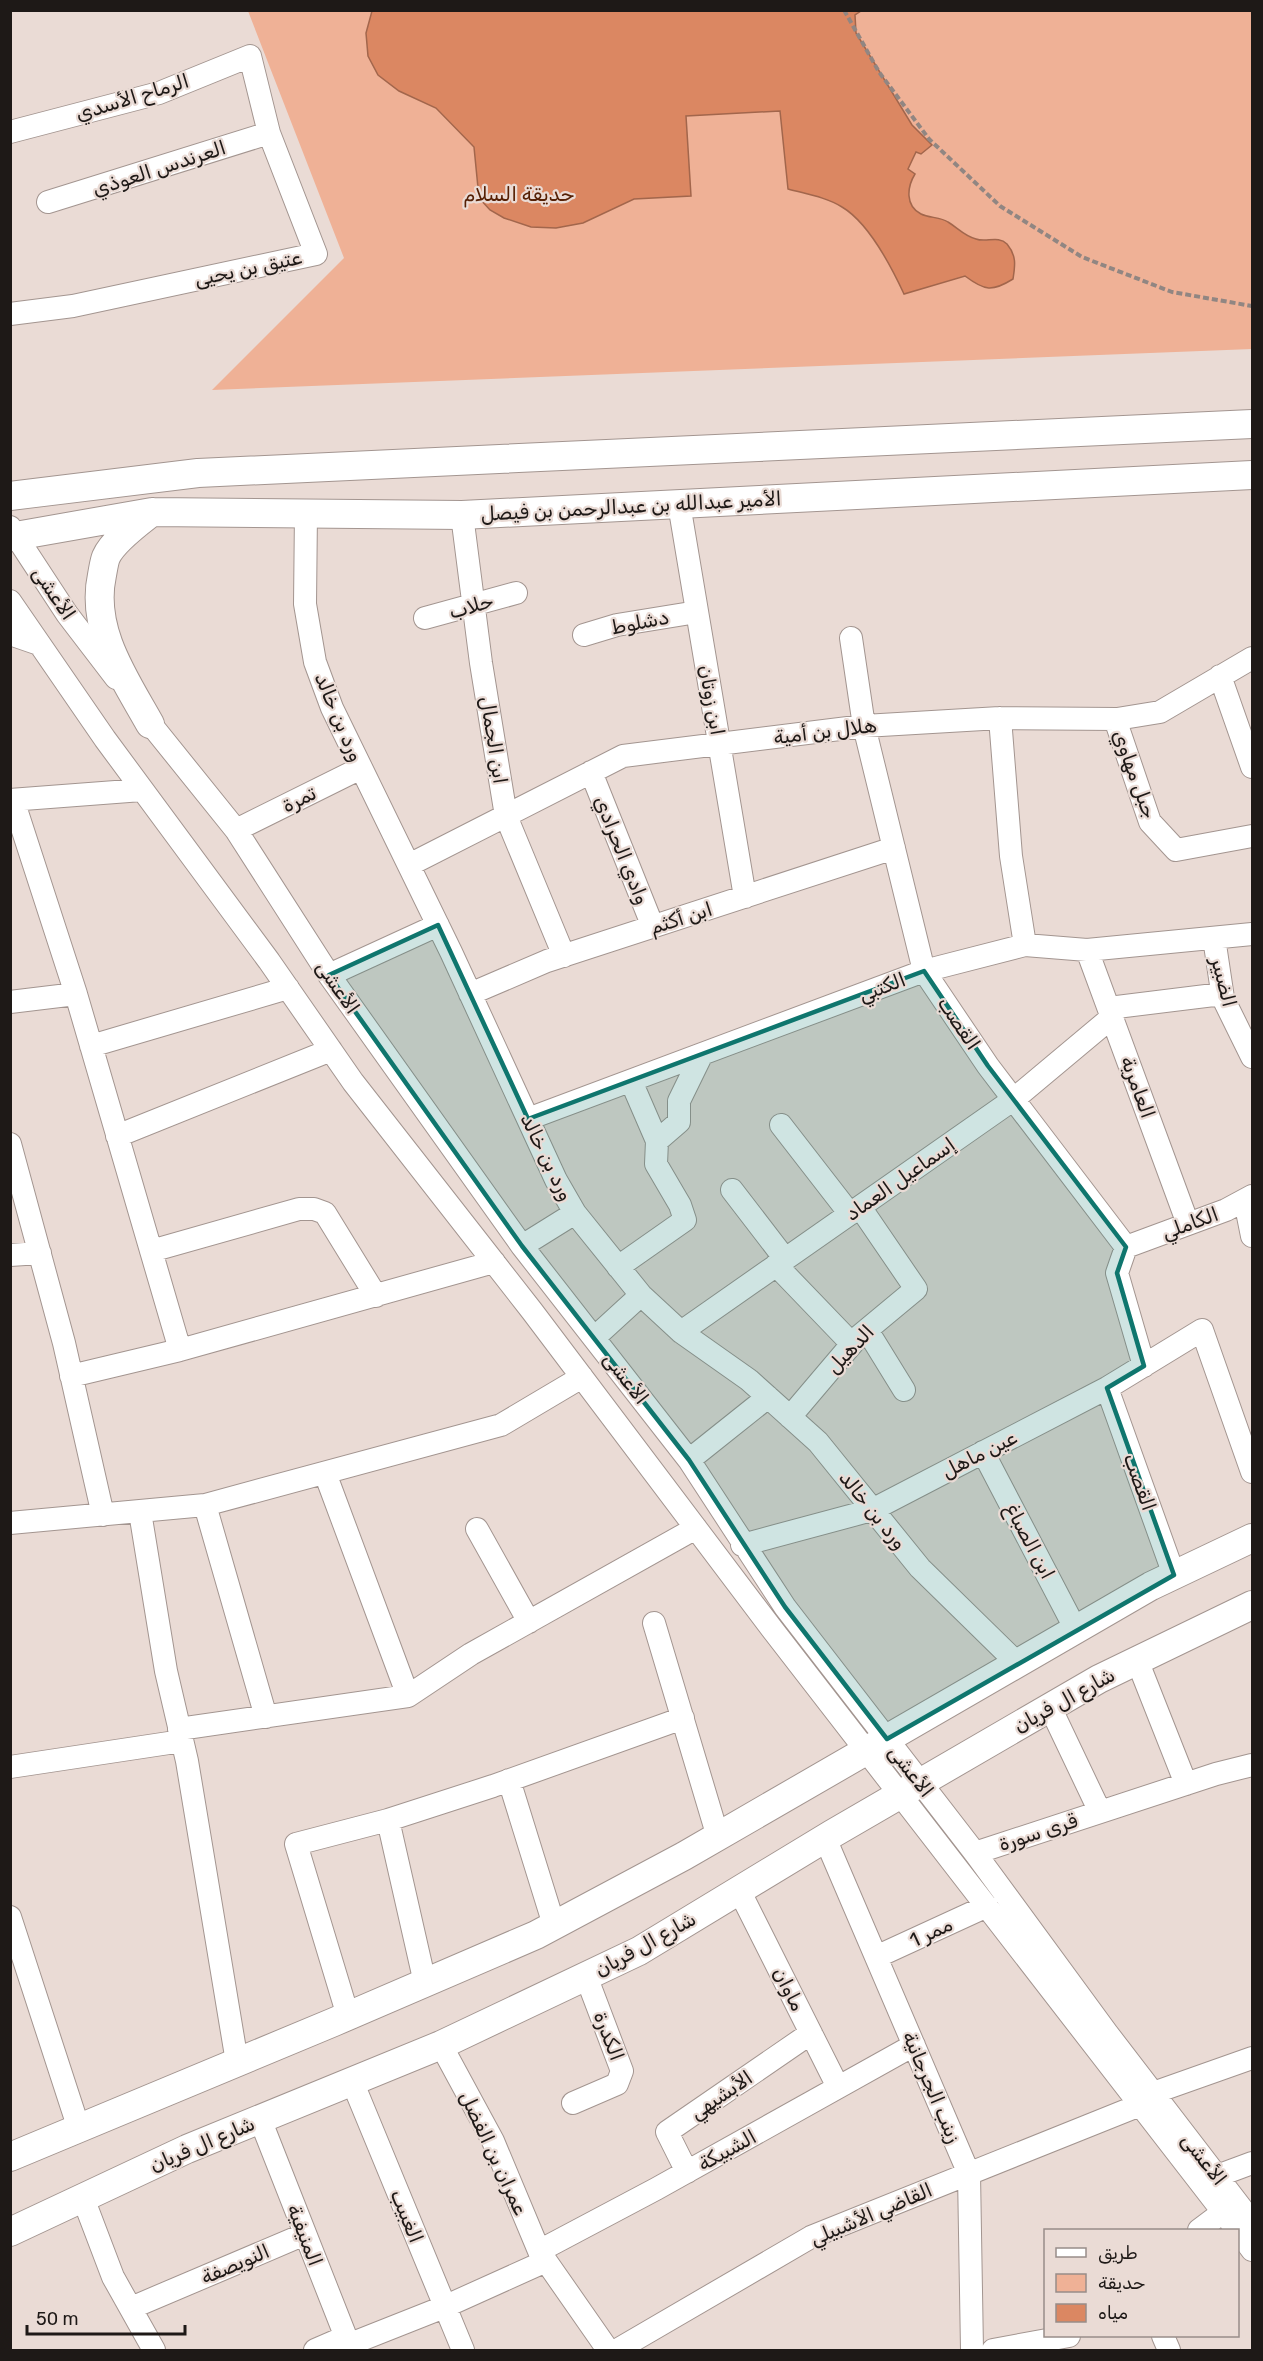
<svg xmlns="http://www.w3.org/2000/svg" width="1263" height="2361" viewBox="0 0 1263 2361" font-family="Rubik,'Noto Sans Arabic',sans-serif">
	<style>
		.green { fill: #efb196 }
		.water { fill: #db8762; stroke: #a2664c; stroke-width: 1.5 }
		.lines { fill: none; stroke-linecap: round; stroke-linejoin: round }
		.minor-casing { stroke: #a39590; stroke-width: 24 }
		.major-casing { stroke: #a39590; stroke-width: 30 }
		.path { stroke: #918682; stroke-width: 4; stroke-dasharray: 6 3; stroke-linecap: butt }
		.minor { stroke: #fff; stroke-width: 22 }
		.major { stroke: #fff; stroke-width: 28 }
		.marked { fill: #0f766e; fill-opacity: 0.2; stroke: #0f766e; stroke-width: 4.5; stroke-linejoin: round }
		.labels { text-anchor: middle; stroke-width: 4.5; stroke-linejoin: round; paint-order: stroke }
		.street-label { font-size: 20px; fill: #1e1917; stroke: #eadbd5 }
		.park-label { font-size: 20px; fill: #562005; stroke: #eadbd5 }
	</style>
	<rect width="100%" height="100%" fill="#eadbd5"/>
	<path class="green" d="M248 11H1252V349L212 390 344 258Z"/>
	<path class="water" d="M372 11H861L855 15 856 33 912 125 932 145 921 154 916 152 908 169 915 174C907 187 905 206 921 214 929 218 941 217 948 222 958 228 964 236 976 239 986 243 998 235 1007 244 1017 256 1015 266 1013 279 992 292 985 291 965 276L904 294C891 266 869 223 842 207 826 197 806 194 788 189L780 111 686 116 691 196 634 199 583 223 556 228 531 227 504 218 490 210 479 198 474 147 436 108 399 91 378 75 368 56 366 33Z"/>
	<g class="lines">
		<g class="minor-casing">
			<path id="minor" d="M10 132 159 93 250 56 269 133 316 254 73 306 10 314
				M48 202 269 133
				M679 504 745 897
				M306 512 305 604 315 662 332 708 451 952 556 1180 575 1213 641 1295 681 1332 749 1380 818 1442 920 1568 1018 1664
				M462 515 481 663 506 816 564 956
				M10 527 67 614 116 678
				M10 601 105 739 269 961 353 1082 532 1311 772 1629 1237 2230
				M425 618 516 593
				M10 634 39 644
				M584 635 617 625 697 612
				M851 638 864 726 924 971 988 1066 1126 1247 1117 1273 1144 1366
				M1220 676 1252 767
				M141 712 236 830 329 975 522 1246 689 1460 785 1607 975 1853 1107 2033 1252 2222
				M1000 718 1011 856 1025 945
				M1115 719 1150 822 1176 850 1252 836
				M591 772 653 927
				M10 800 142 790
				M13 800 76 994 180 1350
				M236 830 361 768
				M409 865 623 756 864 726 1000 718 1117 719 1160 712 1252 658
				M1214 938 1223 998 1252 1057
				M1087 950 1188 1224
				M329 975 438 925
				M470 994 547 961 894 848
				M10 1002 76 994
				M1109 1008 1222 994
				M91 1046 288 988
				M528 1119 924 971 1025 945 1087 950 1252 934
				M781 1125 850 1214
				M117 1136 331 1050
				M657 1141 679 1122V1101L702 1054
				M10 1144 64 1343 103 1515
				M732 1190 785 1259
				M1245 1201 1252 1236
				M522 1246 575 1213
				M1126 1247 1226 1210 1252 1196
				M151 1251 299 1209H314L325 1213 376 1296
				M10 1255 40 1253
				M776 1265 852 1344
				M618 1267 685 1220 680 1205 656 1164 657 1141 631 1081
				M867 1330 904 1390
				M681 1332 1014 1099 1112 1017
				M594 1338 641 1295
				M71 1376 180 1350 494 1262
				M1107 1388 1174 1575
				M790 1417 857 1338 916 1289 860 1207
				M983 1452 1076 1630
				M689 1460 768 1397
				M325 1473 408 1696
				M205 1505 266 1717
				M140 1512 166 1671 187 1761 237 2062
				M10 1523 205 1505 501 1425 582 1377
				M477 1529 529 1622
				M742 1545 872 1510 1107 1388 1202 1330 1252 1472
				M654 1623 718 1837
				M1137 1660 1186 1784
				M1050 1707 1100 1812
				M179 1729 408 1696 471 1654 696 1528
				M10 1767 182 1741
				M509 1780 554 1925
				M388 1820 425 1983
				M825 1838 969 2174 972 2350
				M975 1853 1216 1774 1252 1765
				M739 1890 838 2087
				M10 1917 79 2129
				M876 1957 987 1906
				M348 2016 296 1844 388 1820 493 1786 683 1718
				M441 2045 493 2141 539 2251 608 2350
				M352 2081 463 2350
				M1153 2093 1252 2058
				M573 2103 617 2084 622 2071 586 1976
				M260 2119 351 2350
				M687 2172 667 2132 811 2033
				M1217 2176 1252 2163
				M83 2198 113 2277 154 2350
				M1199 2230 1223 2212
				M1238 2231 1252 2250
				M539 2251 656 2189 914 2045
				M131 2308 305 2234
				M1163 2336 1169 2350
				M348 2345 444 2307 546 2261
				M315 2350 345 2337
				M617 2350 811 2237 1140 2105
				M993 2350 1069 2336"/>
		</g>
		<g class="major-casing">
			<path id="major" d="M10 496 198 473 1252 424
				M10 537 152 512 462 515 1252 475
				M150 724C125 679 90 630 102 575 103 570 104 562 106 557 113 541 138 523 152 512
				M10 2157 334 2022 536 1935 684 1856 1151 1586 1252 1538
				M10 2232 187 2149 441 2045 639 1951 832 1834 1099 1679 1252 1605"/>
		</g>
		<path class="path" d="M844 10 879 72 929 139 1000 206 1082 257 1172 292 1252 306"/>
		<use href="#minor" class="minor"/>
		<use href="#major" class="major"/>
	</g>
	<path class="marked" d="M438 925 528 1119 924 971 988 1066 1126 1247 1117 1273 1144 1366 1107 1388 1174 1575 887 1739 785 1607 689 1460 522 1246 329 975Z"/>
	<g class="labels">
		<g class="street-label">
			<text transform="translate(132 97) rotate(-17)" y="7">الرماح الأسدي</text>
			<text transform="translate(159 168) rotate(-18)" y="7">العرندس العوذي</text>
			<text transform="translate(248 268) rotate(-12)" y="7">عتيق بن يحيى</text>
			<text transform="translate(631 506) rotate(-3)" y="7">الأمير عبدالله بن عبدالرحمن بن فيصل</text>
			<text transform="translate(54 593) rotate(56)" y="7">الأعشى</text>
			<text transform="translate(471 606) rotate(-16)" y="7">حلاب</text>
			<text transform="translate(640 622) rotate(-11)" y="7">دشلوط</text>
			<text transform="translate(712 700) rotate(80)" y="7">ابن زوتان</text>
			<text transform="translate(339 717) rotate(67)" y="7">ورد بن خالد</text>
			<text transform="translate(825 731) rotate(-7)" y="7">هلال بن أمية</text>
			<text transform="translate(494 740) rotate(81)" y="7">ابن الجمال</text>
			<text transform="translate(1135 774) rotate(70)" y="7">جبل مهاوي</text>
			<text transform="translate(299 799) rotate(-26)" y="7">تمرة</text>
			<text transform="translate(622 850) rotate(68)" y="7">وادي الحرادي</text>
			<text transform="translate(681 918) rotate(-18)" y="7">ابن أكثم</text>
			<text transform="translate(1224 982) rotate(76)" y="7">الضبير</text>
			<text transform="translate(338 987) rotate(55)" y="7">الأعشى</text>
			<text transform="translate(882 987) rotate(-21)" y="7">الكتبي</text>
			<text transform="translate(959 1023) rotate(56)" y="7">القصب</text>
			<text transform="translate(1138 1087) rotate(70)" y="7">العامرية</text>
			<text transform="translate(547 1157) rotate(64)" y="7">ورد بن خالد</text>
			<text transform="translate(900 1179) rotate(-35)" y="7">إسماعيل العماد</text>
			<text transform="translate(1190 1223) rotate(-20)" y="7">الكاملي</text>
			<text transform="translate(850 1349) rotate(-46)" y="7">الدهيل</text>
			<text transform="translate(626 1378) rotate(52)" y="7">الأعشى</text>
			<text transform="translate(979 1454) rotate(-27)" y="7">عين ماهل</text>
			<text transform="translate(1140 1482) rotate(70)" y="7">القصب</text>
			<text transform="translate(873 1510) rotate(51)" y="7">ورد بن خالد</text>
			<text transform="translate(1030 1541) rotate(62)" y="7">ابن الصباغ</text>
			<text transform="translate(1064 1700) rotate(-29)" y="7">شارع ال فريان</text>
			<text transform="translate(911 1771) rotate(52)" y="7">الأعشى</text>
			<text transform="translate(1038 1832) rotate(-18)" y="7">قرى سورة</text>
			<text transform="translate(931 1932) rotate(-25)" y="7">ممر 1</text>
			<text transform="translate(645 1944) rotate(-29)" y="7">شارع ال فريان</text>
			<text transform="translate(789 1989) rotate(63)" y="7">ماوان</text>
			<text transform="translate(609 2036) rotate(69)" y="7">الكدرة</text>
			<text transform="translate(932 2087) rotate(67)" y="7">زينب الجرجانية</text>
			<text transform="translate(721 2095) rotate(-34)" y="7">الأبشيهي</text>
			<text transform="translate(202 2144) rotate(-23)" y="7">شارع ال فريان</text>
			<text transform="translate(727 2150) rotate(-29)" y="7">الشبيكة</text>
			<text transform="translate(494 2153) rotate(65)" y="7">عمران بن الفضل</text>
			<text transform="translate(1204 2159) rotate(52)" y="7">الأعشى</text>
			<text transform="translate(871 2214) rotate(-23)" y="7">القاضي الأشبيلي</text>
			<text transform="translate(407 2216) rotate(68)" y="7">الغبيب</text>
			<text transform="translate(305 2235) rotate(69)" y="7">المنيفية</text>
			<text transform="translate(235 2264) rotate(-23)" y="7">النويصفة</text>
		</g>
		<g class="park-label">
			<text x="519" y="201">حديقة السلام</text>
		</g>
	</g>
	<rect width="1263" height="2361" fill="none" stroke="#1e1917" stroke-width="24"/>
	<rect x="1044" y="2229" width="195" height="108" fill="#eadbd5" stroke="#988d89" stroke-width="1.5"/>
	<rect x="1056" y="2248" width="30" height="9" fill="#ffffff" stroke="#988d89" stroke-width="1.5"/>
	<text x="1098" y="2259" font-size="18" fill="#1e1917">طريق</text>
	<rect x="1056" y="2274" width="30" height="18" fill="#efb196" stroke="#988d89" stroke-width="1.5"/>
	<text x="1098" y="2289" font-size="18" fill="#1e1917">حديقة</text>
	<rect x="1056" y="2304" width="30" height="18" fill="#db8762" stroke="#988d89" stroke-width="1.5"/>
	<text x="1098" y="2319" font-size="18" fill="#1e1917">مياه</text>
	<path d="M27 2325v9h158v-9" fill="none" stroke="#1e1917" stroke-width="3"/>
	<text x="36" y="2325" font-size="18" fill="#1e1917" stroke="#eadbd5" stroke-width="4.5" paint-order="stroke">50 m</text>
</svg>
